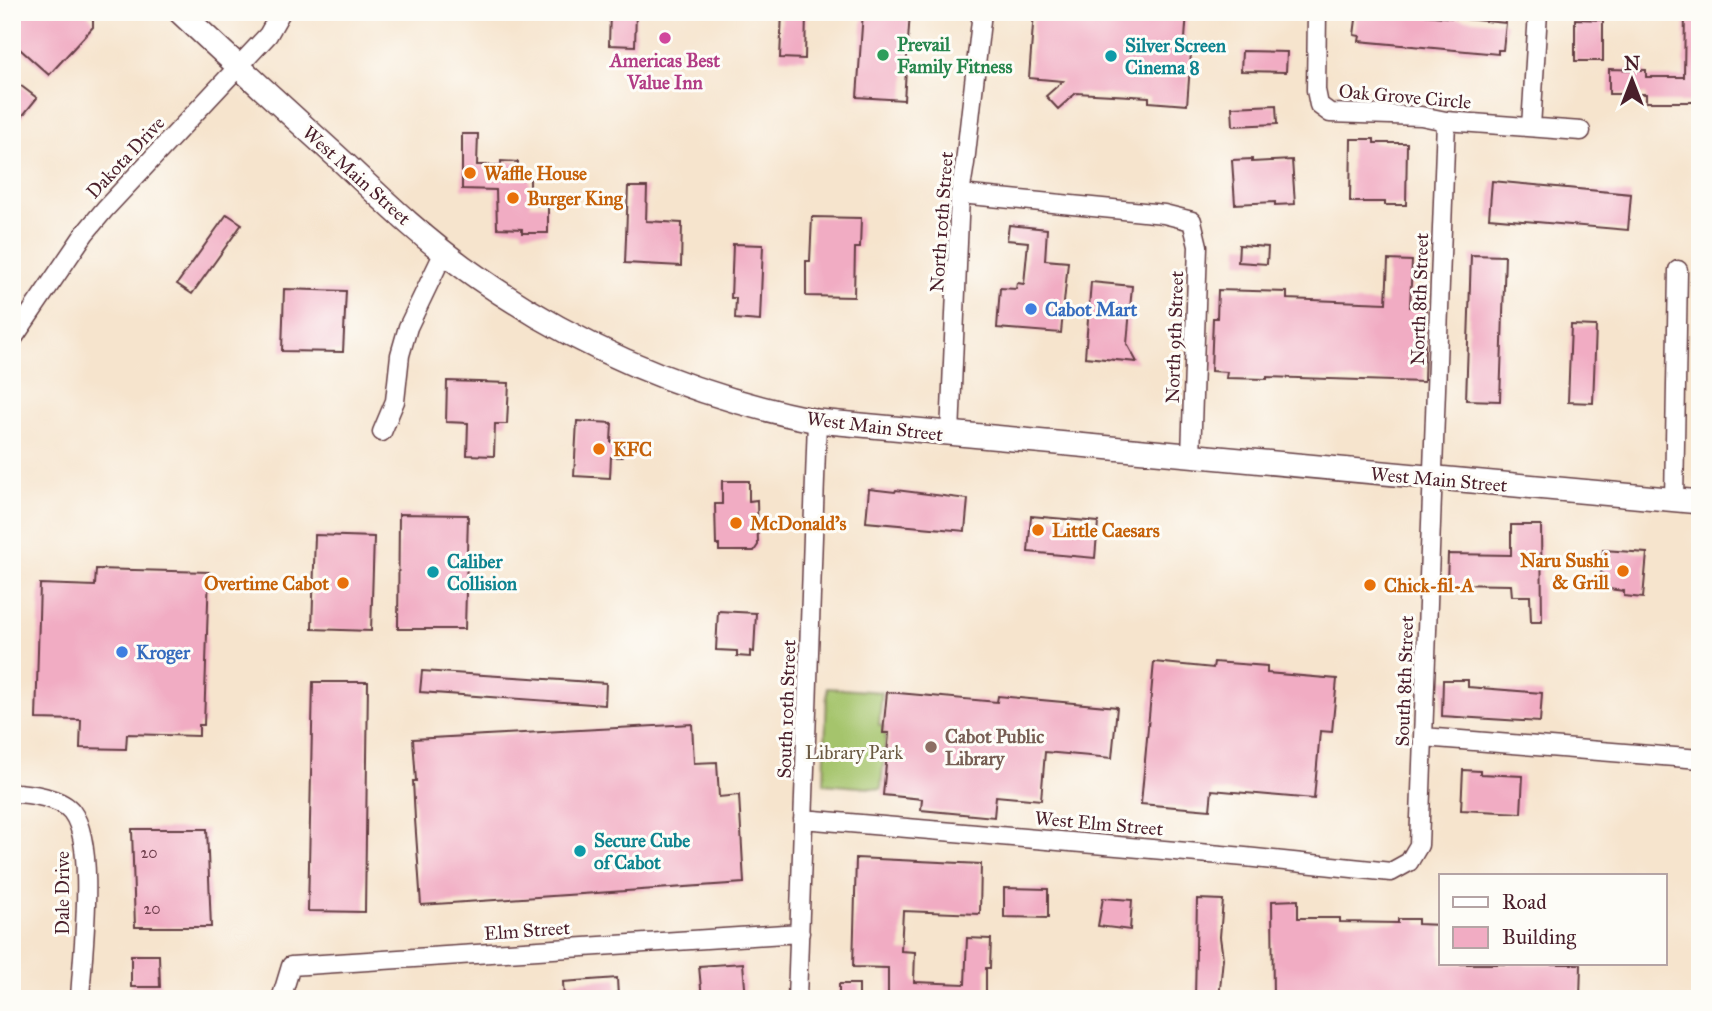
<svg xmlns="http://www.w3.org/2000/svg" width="1712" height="1011" viewBox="0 0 1712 1011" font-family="'IM FELL Great Primer',serif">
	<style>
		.park { fill: #a5c46c; stroke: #78724c; stroke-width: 2 }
		.building { fill: #f1acc3 }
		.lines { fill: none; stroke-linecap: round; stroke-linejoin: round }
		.minor-casing { stroke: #643d43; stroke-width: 21 }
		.major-casing { stroke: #643d43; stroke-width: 26 }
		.minor { stroke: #fff; stroke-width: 18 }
		.major { stroke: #fff; stroke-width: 23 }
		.hotel-dot { fill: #d1479c; stroke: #fdfcf7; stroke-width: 2.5 }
		.leisure-dot { fill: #2e9e5b; stroke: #fdfcf7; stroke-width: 2.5 }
		.culture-dot { fill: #0f9aa8; stroke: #fdfcf7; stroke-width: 2.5 }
		.food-dot { fill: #e8710a; stroke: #fdfcf7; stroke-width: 2.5 }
		.shop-dot { fill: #3f7fe0; stroke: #fdfcf7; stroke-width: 2.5 }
		.education-dot { fill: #8d6e63; stroke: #fdfcf7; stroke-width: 2.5 }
		.labels { text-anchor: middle; stroke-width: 6; stroke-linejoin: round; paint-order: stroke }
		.number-label { font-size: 16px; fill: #744251 }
		.leisure-label { font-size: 19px; font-weight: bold; fill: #27864d; stroke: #fdfcf7; text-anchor: start }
		.culture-label { font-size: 19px; font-weight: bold; fill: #0d838f; stroke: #fdfcf7; text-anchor: start }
		.hotel-label { font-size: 19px; font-weight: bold; fill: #b23c85; stroke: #fdfcf7 }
		.street-label { font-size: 19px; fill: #4a1f2b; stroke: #fdfcf7 }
		.food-label { font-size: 19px; font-weight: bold; fill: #c56008; stroke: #fdfcf7; text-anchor: start }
		.shop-label { font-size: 19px; font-weight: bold; fill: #366cbe; stroke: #fdfcf7; text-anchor: start }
		.education-label { font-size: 19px; font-weight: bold; fill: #785e54; stroke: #fdfcf7; text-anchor: start }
		.park-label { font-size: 19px; fill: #6a5942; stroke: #fdfcf7 }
	</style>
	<rect width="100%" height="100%" fill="#fdfcf7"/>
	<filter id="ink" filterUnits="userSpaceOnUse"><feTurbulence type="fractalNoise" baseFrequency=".0143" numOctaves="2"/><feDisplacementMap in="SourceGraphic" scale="14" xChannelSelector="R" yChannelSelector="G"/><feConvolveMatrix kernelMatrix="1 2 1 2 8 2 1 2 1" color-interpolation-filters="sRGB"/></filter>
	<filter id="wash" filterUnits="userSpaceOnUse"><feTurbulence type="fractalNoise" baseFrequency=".00686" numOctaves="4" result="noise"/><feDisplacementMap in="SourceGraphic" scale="28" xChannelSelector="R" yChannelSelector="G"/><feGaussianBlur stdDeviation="1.57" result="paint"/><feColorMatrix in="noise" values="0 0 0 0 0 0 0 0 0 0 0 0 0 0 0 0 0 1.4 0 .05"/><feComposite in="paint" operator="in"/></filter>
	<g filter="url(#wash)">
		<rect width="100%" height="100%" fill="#f6e4cd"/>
		<path class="park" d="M827 688 882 692 879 725 883 726V732L886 733 881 789 824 784Z"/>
		<g id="blocks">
			<path class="building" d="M12 12H85L93 20V27L49 75 12 42Z
				M610 12H636L635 46 609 45Z
				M782 12H806L805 59 780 58Z
				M863 12H910L904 100 857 97Z
				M1034 12H1187L1184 52 1191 53 1187 105 1149 102V97L1076 93 1058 109 1046 96 1063 81 1029 78Z
				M1357 12H1393L1506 23 1503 50H1498V54L1359 41 1360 36 1354 35Z
				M1685 12H1700V102H1646V94H1609V69L1646 70V77H1684Z
				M1575 19 1603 20V61H1575Z
				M1242 51 1287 52 1286 72 1241 71Z
				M12 79 37 98 12 129Z
				M1276 105 1277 124 1233 126 1232 107Z
				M462 134H478L477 165H501V161L518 162V174H530V205H548V233H522V229L497 228 496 190 462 189Z
				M1351 139H1374V143H1407L1406 205H1385V202H1350Z
				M1252 159V162L1292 160 1295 204 1275 205V202L1235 204 1232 160Z
				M1492 181 1631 194 1628 230 1489 218Z
				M628 187H647L646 221 682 223 681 266 625 263Z
				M227 214 242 224 192 294 177 284Z
				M812 217 861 218 860 248H855L854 297 806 296V261H810Z
				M1009 225 1047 229 1045 260 1068 262 1061 333 997 328 1000 288 1016 289 1017 283 1024 284 1028 242 1007 240Z
				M733 244 763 245 760 321 735 319 736 298H731Z
				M1239 245 1268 247 1267 264 1238 262Z
				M1471 255 1505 256 1500 401 1466 400Z
				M1388 260 1412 261 1410 307 1426 308 1424 382 1267 377V379L1226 378 1227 372 1211 371 1213 318H1217L1218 290 1287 292V299L1386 303Z
				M1091 282 1132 286 1127 344 1137 362 1085 357Z
				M284 289 346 291 343 352 282 351Z
				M1571 325 1596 326 1593 403 1568 402Z
				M447 381 509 383 507 424H495L494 456 467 455 468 423 446 422Z
				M577 421 612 423 611 442H623L622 457H611L610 478 574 476Z
				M722 481H749V501L757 500 758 545 754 551H719V545H716L715 504H722Z
				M869 489 895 492 896 490 968 499 965 531 866 522Z
				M399 514 468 515 465 629H398Z
				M1031 516 1098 522 1095 558 1028 552Z
				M1511 525H1541L1542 622H1531L1530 596H1512L1511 585 1447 584 1448 554 1511 555Z
				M315 535 374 537 371 631 312 629Z
				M1603 550 1647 553 1643 598 1624 596V591L1600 588Z
				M96 569 209 572 204 725H199V736L127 734 126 749 80 748 81 720 36 719 40 584 95 586Z
				M718 611 756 613 754 652 750 651V657L737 656V651L716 650Z
				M1154 662 1213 668 1214 662 1267 666V673L1337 679 1332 732 1320 731 1314 799 1212 790 1210 810 1141 804Z
				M422 671 606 683 605 705 420 692Z
				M1443 680H1468V687L1542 693 1540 722 1442 716Z
				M313 682H368L365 912 308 911Z
				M887 692 997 702 998 696 1117 707 1112 758 1045 752 1041 800 996 796 994 817 921 810 922 799 883 795 889 733H883Z
				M692 724 694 763 717 762 719 797 739 795 744 883 421 905 415 819 413 781H416L413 739Z
				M1463 770 1480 771V774L1523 776 1521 813 1461 810Z
				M132 829H207L211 927H135Z
				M856 858 981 864 980 914 903 911 901 951 915 952 914 982 965 984 967 938 991 939 990 968H986V999H888V968L853 967Z
				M1004 888 1048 889V918L1004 917Z
				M1103 898 1132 900 1130 930 1098 926Z
				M1197 899 1223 900 1220 937 1223 958 1219 999H1195Z
				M1298 900V918H1340V922L1398 923V919H1418V924L1441 925V964H1581L1580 999H1273L1272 901Z
				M131 955H159L160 987H131Z
				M743 963 746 999H702L699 966Z
				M617 978 618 997 564 999 563 982Z
				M839 984H859V999H839Z"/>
		</g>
	</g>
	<g filter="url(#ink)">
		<use href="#blocks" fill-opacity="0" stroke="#643d43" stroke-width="2"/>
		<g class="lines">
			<g class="minor-casing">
				<path id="minor" d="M1317 12 1316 90 1319 105 1330 113 1421 116 1446 121 1581 131
					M1531 127 1538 12
					M960 194 1164 214 1192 221 1198 246 1191 456
					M12 340 85 233 105 209 268 35 281 12
					M382 432 395 401 400 355 408 327 444 252
					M950 435 960 194 965 163 982 12
					M1674 500 1678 270
					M1423 737 1700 759
					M12 793C29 793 62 798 72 812 97 845 82 956 80 999
					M803 819 1245 857 1391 872 1409 862 1419 845 1446 121
					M281 999 291 966 800 933
					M797 999 817 421"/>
			</g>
			<g class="major-casing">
				<path id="major" d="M180 12C234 63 289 113 344 163 386 203 429 244 477 277 581 350 692 396 817 421L1700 502"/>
			</g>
			<use href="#minor" class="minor"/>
			<use href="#major" class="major"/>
		</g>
	</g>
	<circle class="hotel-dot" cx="665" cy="38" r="7"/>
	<circle class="leisure-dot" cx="883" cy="55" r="7"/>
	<g class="culture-dot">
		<circle cx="1111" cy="56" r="7"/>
		<circle cx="433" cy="572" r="7"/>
		<circle cx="580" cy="851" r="7"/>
	</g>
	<g class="food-dot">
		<circle cx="470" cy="173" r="7"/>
		<circle cx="513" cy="198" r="7"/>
		<circle cx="599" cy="449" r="7"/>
		<circle cx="736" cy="523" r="7"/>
		<circle cx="1038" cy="530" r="7"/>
		<circle cx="1623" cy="571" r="7"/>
		<circle cx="343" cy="583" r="7"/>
		<circle cx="1370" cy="585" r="7"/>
	</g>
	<g class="shop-dot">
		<circle cx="1031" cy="309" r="7"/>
		<circle cx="122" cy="652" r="7"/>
	</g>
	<circle class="education-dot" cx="931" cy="747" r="7"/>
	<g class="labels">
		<g class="number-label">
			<text x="149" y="858">20</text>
			<text x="152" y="914">20</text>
		</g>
		<g class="leisure-label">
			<text x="897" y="51">Prevail<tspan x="897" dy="22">Family Fitness</tspan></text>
		</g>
		<g class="culture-label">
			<text x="1125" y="52">Silver Screen<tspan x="1125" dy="22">Cinema 8</tspan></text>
			<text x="447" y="568">Caliber<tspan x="447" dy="22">Collision</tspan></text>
			<text x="594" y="847">Secure Cube<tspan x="594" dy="22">of Cabot</tspan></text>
		</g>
		<g class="hotel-label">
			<text x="665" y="67">Americas Best<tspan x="665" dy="22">Value Inn</tspan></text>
		</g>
		<g class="street-label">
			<text transform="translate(1405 96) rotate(5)" y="7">Oak Grove Circle</text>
			<text transform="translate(125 157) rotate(-47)" y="7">Dakota Drive</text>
			<text transform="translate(357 175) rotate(42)" y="7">West Main Street</text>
			<text transform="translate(941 222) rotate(-86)" y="7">North 10th Street</text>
			<text transform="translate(1419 299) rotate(-88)" y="7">North 8th Street</text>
			<text transform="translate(1174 337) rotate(-88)" y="7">North 9th Street</text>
			<text transform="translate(875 426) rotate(7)" y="7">West Main Street</text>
			<text transform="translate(1439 479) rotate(5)" y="7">West Main Street</text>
			<text transform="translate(1404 681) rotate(-88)" y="7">South 8th Street</text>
			<text transform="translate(786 709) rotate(-88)" y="7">South 10th Street</text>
			<text transform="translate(1099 823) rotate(5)" y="7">West Elm Street</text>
			<text transform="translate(62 893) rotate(-90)" y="7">Dale Drive</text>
			<text transform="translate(527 930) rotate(-4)" y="7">Elm Street</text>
		</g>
		<g class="food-label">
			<text x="484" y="180">Waffle House</text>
			<text x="527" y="205">Burger King</text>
			<text x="613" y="456">KFC</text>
			<text x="750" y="530">McDonald's</text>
			<text x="1052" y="537">Little Caesars</text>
			<text x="1609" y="567" text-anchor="end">Naru Sushi<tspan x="1609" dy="22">&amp; Grill</tspan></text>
			<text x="329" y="590" text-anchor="end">Overtime Cabot</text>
			<text x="1384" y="592">Chick-fil-A</text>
		</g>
		<g class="shop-label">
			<text x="1045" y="316">Cabot Mart</text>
			<text x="136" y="659">Kroger</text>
		</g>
		<g class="education-label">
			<text x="945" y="743">Cabot Public<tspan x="945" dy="22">Library</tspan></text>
		</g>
		<g class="park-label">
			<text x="854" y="759">Library Park</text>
		</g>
	</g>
	<rect width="1712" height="1011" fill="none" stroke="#fdfcf7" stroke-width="42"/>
	<rect x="1439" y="874" width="228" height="91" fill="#fdfcf7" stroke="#b5a4a5" stroke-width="2"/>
	<rect x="1453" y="897" width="35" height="10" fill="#ffffff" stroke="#b5a4a5" stroke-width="2"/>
	<text x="1502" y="909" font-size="21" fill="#4a1f2b">Road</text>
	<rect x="1453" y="927" width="35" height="21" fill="#f1acc3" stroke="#b5a4a5" stroke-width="2"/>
	<text x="1502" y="944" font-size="21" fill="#4a1f2b">Building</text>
	<g transform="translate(1632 80)" stroke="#fdfcf7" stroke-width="5" paint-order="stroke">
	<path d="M0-5L12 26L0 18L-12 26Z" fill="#4a1f2b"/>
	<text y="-10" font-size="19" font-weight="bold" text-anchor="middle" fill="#4a1f2b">N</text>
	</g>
</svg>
